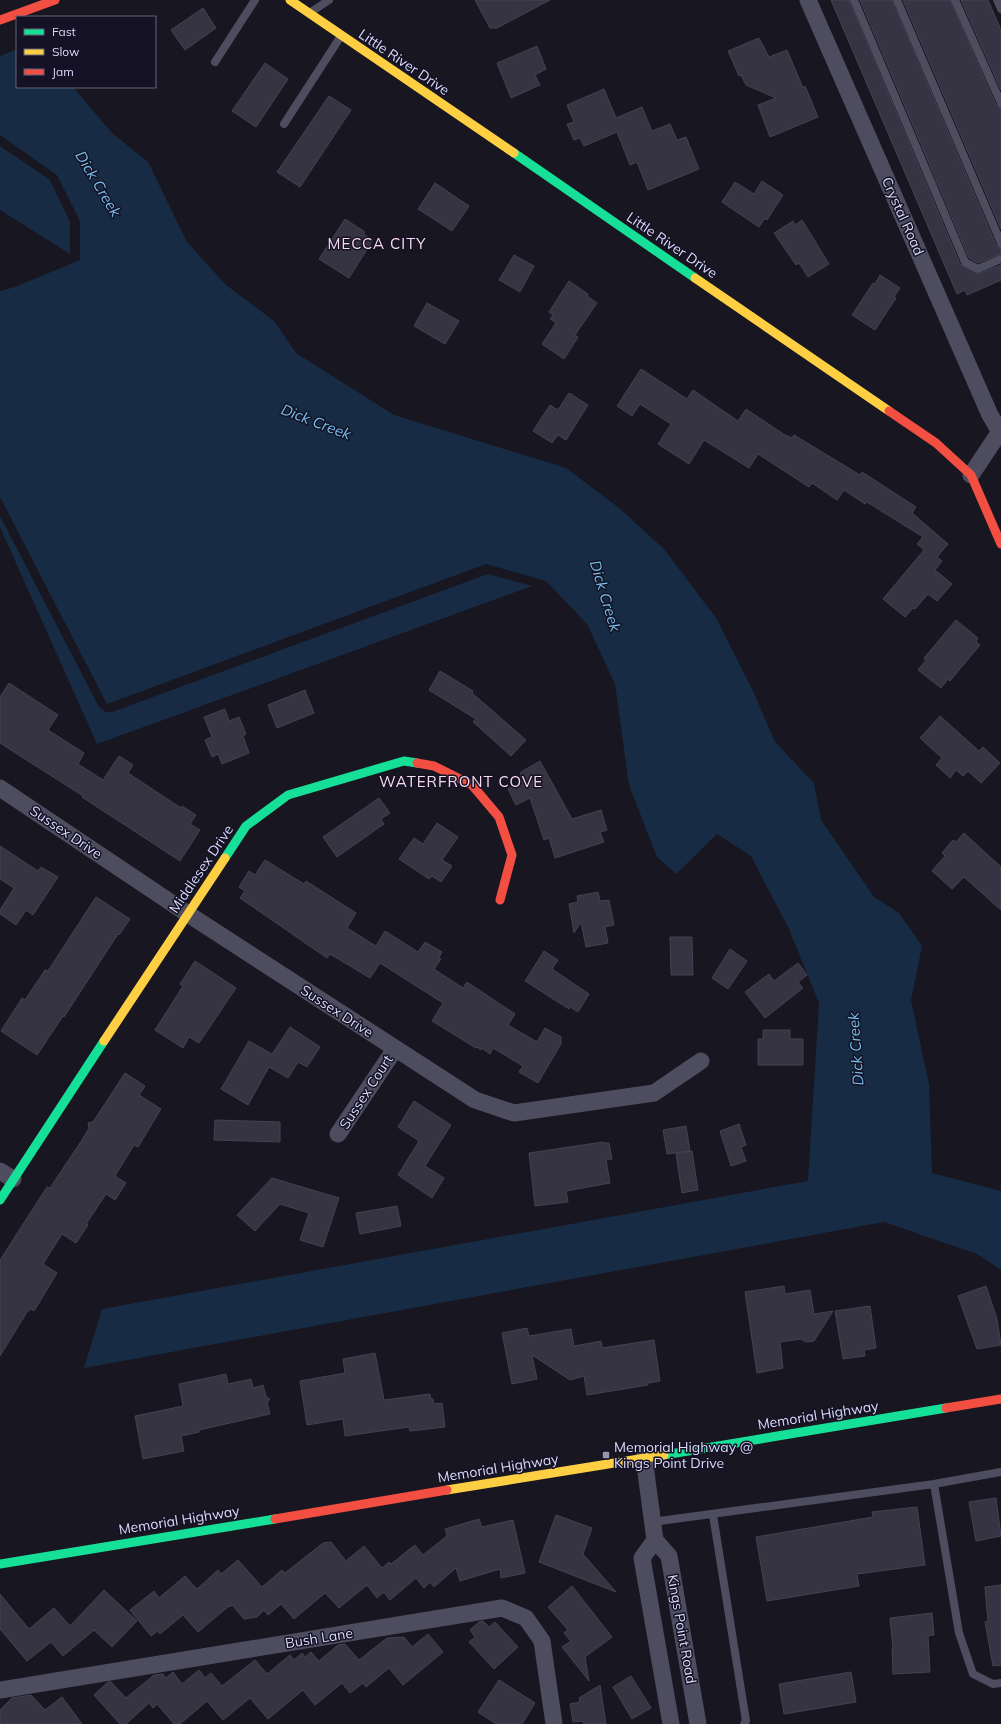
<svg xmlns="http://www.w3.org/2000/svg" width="1001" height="1724" viewBox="0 0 1001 1724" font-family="Mulish,sans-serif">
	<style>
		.water { fill: #172c44 }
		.building { fill: #363442; stroke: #444253 }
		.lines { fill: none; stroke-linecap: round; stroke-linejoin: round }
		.lane { stroke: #4d4d5f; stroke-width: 8 }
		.street { stroke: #4d4d5f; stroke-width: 17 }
		.fast { stroke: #16e098; stroke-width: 9 }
		.slow { stroke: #ffcf43; stroke-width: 9 }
		.jam { stroke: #f24e42; stroke-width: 9 }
		.poi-dot { fill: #9795ae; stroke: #141224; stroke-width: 1.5 }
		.labels { text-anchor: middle; stroke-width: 3; stroke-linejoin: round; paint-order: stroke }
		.street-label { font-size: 14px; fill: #dbdafa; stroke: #141224 }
		.poi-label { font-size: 14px; fill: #dbdafa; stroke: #141224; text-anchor: start }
		.water-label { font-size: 15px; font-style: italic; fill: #76bfed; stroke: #141224 }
		.neighbourhood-label { font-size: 15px; letter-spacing: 1px; fill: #fadcf2; stroke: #141224 }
	</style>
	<rect width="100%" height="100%" fill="#181620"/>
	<path class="water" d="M15 50 17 52V87H73L112 133 148 162 187 242 226 285 274 321 296 353 394 415 566 468 619 508 664 549 716 618 753 691 775 742 814 783 821 820 874 897 899 913 922 946 911 1000 929 1085 932 1173 1001 1191V1270L977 1254 884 1222 84 1368 102 1309 808 1181 819 1003 789 929 751 856 717 834 676 874 657 857 629 785 615 684 587 624 546 581 486 564 107 704 0 497V291L15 287 80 260V221L57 175 0 135V56Z
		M0 146 50 180 70 222V254L0 210Z
		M0 516 99 707 106 712H112L488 574 532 586 97 744 0 527Z"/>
	<path class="building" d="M475 0H550L497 28H490Z
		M831 0H849L960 264 978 274 1001 265V280L967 295 965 290 957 294Z
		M860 0H892L996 245 1001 248V254L978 263 969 258Z
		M903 0H950L996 105 1001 108V229Z
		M961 0H988L1001 30V90Z
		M203 8 216 28 185 50 171 30Z
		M759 38 769 57 787 50 803 88 805 86 818 117 770 137 758 105 776 98 746 85 741 75 739 76 728 51Z
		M537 46 546 69 535 75 540 85 511 98 497 63Z
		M265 63 288 79 256 127 232 111Z
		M604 89 616 118 642 107 652 131 670 124 677 140 686 137 699 169 648 190 637 162 630 165 617 132 584 146 580 138 574 140 567 124 574 122 567 105Z
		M329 96 351 110 300 187 277 172Z
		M762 181 783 195 767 220 765 218 759 227 722 202 735 182 754 194Z
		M435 183 469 206 452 231 418 209Z
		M345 219 365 232 363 234 373 240 349 278 319 259Z
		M802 220 829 264 808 277 799 263 796 265 774 233 793 221 795 225Z
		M514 255 534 266 520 292 499 280Z
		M880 275 900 288 894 297 896 298 875 330 852 315 873 283 875 284Z
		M569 281 588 294 587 296 597 303 575 335 578 337 564 359 542 344 556 323 550 319 553 315 549 312Z
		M427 303 459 321 445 344 414 326Z
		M641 369 687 399 693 390 738 421 746 409 785 435 792 438 794 435 860 475 862 472 916 507 912 513 948 544 937 557 942 561 935 570 952 584 937 601 928 594 915 609 913 608 905 617 883 599 924 550 917 544 923 537 867 502 865 504 844 490 837 500 812 483 809 487 758 454 749 468 704 440 689 464 658 444 671 424 640 404 632 416 617 406Z
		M569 393 588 405 566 440 558 435 552 443 533 431 550 405 558 410Z
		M956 620 978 638 976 642 980 645 950 681 948 679 941 688 918 670 926 660 924 658Z
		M440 671 473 691 472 693 526 740 511 756 473 722 476 719 429 690Z
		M9 683 58 715 48 730 84 753 78 764 103 780 119 756 133 765 128 773 181 808 182 806 196 815 190 824 200 830 180 861 82 797 83 796 0 743V697Z
		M305 690 314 713 277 728 268 705Z
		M225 709 229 721 239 717 246 734 243 736 249 753 222 764 218 754 212 757 205 740 212 737 204 717Z
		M940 716 979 751 983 747 1000 763 981 783 968 771 963 776 956 770 950 778 936 765 942 758 920 738Z
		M540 761 572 819 601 810 607 830 600 832 604 842 555 858 549 838 544 840 530 798 516 805 508 789 519 783 521 772Z
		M379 798 390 813 381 819 384 824 337 857 323 837Z
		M437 823 458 837 442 860 452 866 441 882 432 876 429 879 399 859 414 838 423 844Z
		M964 833 1001 867V910L964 877 952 889 932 871 945 856 942 853 953 840 956 842Z
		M0 846 38 871 41 867 58 877 33 915 26 910 16 925 0 914V910L14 888 0 879Z
		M265 860 304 884 306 881 356 913 347 928 376 946 385 931 418 952 425 942 442 952 439 957 441 959 434 969 463 988 467 982 515 1014 508 1025 537 1042 545 1028 561 1037V1044L538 1083 519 1072 523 1066 493 1048 490 1054 482 1048 481 1050 477 1047 476 1048 432 1021 443 1003 380 963 370 978 330 954 327 958 240 898 245 891 239 887 249 871 255 875Z
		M598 892 600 901 609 900 614 925 605 927 608 943 586 947 581 922 574 933 569 904 578 902 577 896Z
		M96 897 130 919 119 935 118 934 64 1017 63 1016 37 1055 1 1031 22 998 25 1000 45 970 48 971Z
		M670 937H692L693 975H671Z
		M730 949 747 961 728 989 712 978Z
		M544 951 558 960 552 969 589 994 578 1012 570 1007 569 1009 525 981Z
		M195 961 236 988 199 1043 189 1037 183 1048 155 1030 183 986 180 984Z
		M798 963 807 975 798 982 803 988 765 1018 745 992 769 974 774 981Z
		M290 1027 320 1047 307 1067 298 1062 288 1078 269 1067 248 1105 221 1089 249 1041 272 1054Z
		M763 1030H790V1039H803V1065H758V1039H763Z
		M125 1073 145 1086 139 1095 161 1109 138 1147 134 1145 115 1176 126 1183 115 1200 106 1194 86 1224 88 1225 76 1243 62 1234 43 1264 57 1273 34 1311 31 1309 27 1312 0 1356V1260L47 1187 50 1188 82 1140 89 1128 88 1123 93 1122Z
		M414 1101 451 1125 425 1166 444 1178 432 1198 398 1175 419 1141 398 1127Z
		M215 1120 280 1122V1142L214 1140Z
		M739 1124 746 1145 741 1147 746 1161 731 1166 720 1131Z
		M686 1126 690 1151 667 1154 663 1130Z
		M603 1142V1143H609L612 1159 606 1160 610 1183 566 1191 568 1202 535 1206 529 1153Z
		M692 1151 698 1190 682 1193 676 1154Z
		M272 1178 339 1198 323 1247 300 1240 309 1213 280 1204 255 1231 237 1215Z
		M397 1206 401 1226 360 1234 356 1213Z
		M784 1286 785 1294 810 1290 814 1314 833 1311 814 1341 806 1342 801 1339 780 1342 783 1368 757 1373 745 1292Z
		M986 1286 997 1319 1001 1345 977 1349 958 1296Z
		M870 1306 876 1348 864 1350 865 1356 843 1359 835 1311Z
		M527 1328 529 1336 571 1329 574 1346 601 1341 602 1348 654 1340 660 1381 648 1383V1385L587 1395 584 1376 570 1380 532 1355 537 1379 512 1384 502 1333Z
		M375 1353 384 1400 430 1394 431 1399H433L434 1404 442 1403 445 1427 410 1431 409 1427 345 1436 343 1419 307 1425 300 1381 345 1373 343 1359Z
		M226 1374 228 1384 251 1379 253 1388 263 1385 266 1397 270 1399 267 1403 270 1414 199 1430V1432L181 1436 184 1451 143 1459 135 1416 183 1406 179 1384Z
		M996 1498 1001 1536 976 1541 969 1502Z
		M917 1507 925 1565 857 1574 859 1586 767 1601 756 1537 873 1517 872 1512Z
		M556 1515 592 1528 583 1554 616 1592 539 1562Z
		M479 1519 482 1527 513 1520 525 1573 501 1578 500 1569 460 1581 456 1568 434 1587 430 1582 424 1588 416 1578 390 1600 384 1592 377 1598 367 1585 339 1608 325 1593 294 1619 281 1604 268 1615 264 1610 257 1617 244 1619 232 1605 230 1607 229 1606 198 1632 183 1615 160 1634 158 1631 151 1636 130 1610 154 1591 159 1598 185 1576 197 1589 218 1570 221 1574 238 1560 262 1587 282 1570 285 1573 323 1543 331 1542 346 1561 364 1546 382 1568 389 1562 391 1564 415 1545 423 1555 447 1536 445 1529Z
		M1001 1585V1665L993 1666 985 1622 988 1621 985 1587Z
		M572 1586 612 1637 585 1657 589 1681 562 1647 571 1641 564 1633 568 1630 548 1607Z
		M104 1590 137 1621 112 1647 94 1630 63 1656 51 1642 27 1661 0 1629V1594L29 1629 54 1608 70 1626Z
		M932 1613 934 1635 928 1636 930 1672 893 1674 892 1648H893L890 1618Z
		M483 1621 489 1627 495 1622 518 1647 494 1669 469 1642 475 1637 470 1630 479 1622Z
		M428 1634 443 1652 403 1685 389 1668 366 1687 363 1683 350 1693 342 1683 315 1705 303 1690 268 1719 250 1698 223 1720 207 1701 180 1724H174L157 1704 153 1708 149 1703 126 1724H120L94 1695 108 1682H111L126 1698 154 1675 163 1674 166 1678 173 1672 182 1684 199 1670 205 1678 211 1673 222 1686 255 1660 267 1674 290 1655 294 1660 302 1653 305 1657 311 1652 319 1661 338 1645 345 1644 359 1660 387 1638 404 1637 412 1647Z
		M851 1672 856 1702 784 1714 779 1684Z
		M631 1676 651 1708 632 1719 613 1687Z
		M499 1680 535 1703 522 1724H496L478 1712Z
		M600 1685 606 1724H584L583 1721 573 1722 570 1704 580 1702 579 1698Z
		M31 1695 45 1710 62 1697 82 1724H0V1710L12 1698Z"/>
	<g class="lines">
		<path class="lane" d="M854 0 965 262 978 269 1001 259
			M897 0 1001 243
			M955 0 1001 103
			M997 0 1001 9
			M311 12 329 0
			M215 62 255 0
			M284 124 341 36
			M934 1484 959 1633 973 1674 993 1684 1001 1683
			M713 1515 746 1721 744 1724
			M652 1522 934 1484 1001 1472"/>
		<path class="street" d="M808 0 990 415 1000 432
			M971 475 1001 430
			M0 788 188 914 475 1100 514 1113 654 1093 701 1061
			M338 1134 395 1049
			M0 1171 13 1179
			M644 1458 655 1540 669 1556 698 1724
			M655 1540 642 1558 671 1724
			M0 1690 502 1608 526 1618 542 1641 554 1724"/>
		<path class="fast" d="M514 153 695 278
			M225 858 246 826 288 795 404 761 417 763
			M0 1200 104 1041
			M664 1455 946 1408
			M0 1564 275 1519"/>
		<path class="slow" d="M290 0 514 153
			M695 278 889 411
			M104 1041 225 858
			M447 1490 664 1455"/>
		<path class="jam" d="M0 20 55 0
			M889 411 936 443 971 475 1001 544
			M417 763 434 766 472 785 499 817 512 855 500 900
			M946 1408 1001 1399
			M275 1519 447 1490"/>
	</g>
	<rect class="poi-dot" x="602" y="1451" width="8" height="8" rx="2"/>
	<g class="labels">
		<g class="street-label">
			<text transform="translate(404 62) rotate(34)" y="5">Little River Drive</text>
			<text transform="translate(903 216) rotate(66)" y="5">Crystal Road</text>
			<text transform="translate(672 245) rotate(34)" y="5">Little River Drive</text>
			<text transform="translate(66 832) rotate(34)" y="5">Sussex Drive</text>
			<text transform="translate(201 869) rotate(-56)" y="5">Middlesex Drive</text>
			<text transform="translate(337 1011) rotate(33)" y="5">Sussex Drive</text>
			<text transform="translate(366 1092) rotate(-57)" y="5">Sussex Court</text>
			<text transform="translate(818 1415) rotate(-9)" y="5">Memorial Highway</text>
			<text transform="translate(498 1468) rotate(-9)" y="5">Memorial Highway</text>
			<text transform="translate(179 1520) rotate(-9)" y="5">Memorial Highway</text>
			<text transform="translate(682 1629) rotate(80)" y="5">Kings Point Road</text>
			<text transform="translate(319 1638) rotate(-9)" y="5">Bush Lane</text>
		</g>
		<g class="poi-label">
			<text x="614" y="1452">Memorial Highway @<tspan x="614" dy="16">Kings Point Drive</tspan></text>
		</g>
		<g class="water-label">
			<text transform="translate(98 184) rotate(59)" y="5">Dick Creek</text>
			<text transform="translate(316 422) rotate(21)" y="5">Dick Creek</text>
			<text transform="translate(605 596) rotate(73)" y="5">Dick Creek</text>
			<text transform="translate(856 1049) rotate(-94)" y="5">Dick Creek</text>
		</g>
		<g class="neighbourhood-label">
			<text x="377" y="249">MECCA CITY</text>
			<text x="461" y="787">WATERFRONT COVE</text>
		</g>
	</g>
	<rect x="16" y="16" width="140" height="72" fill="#141224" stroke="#64627a"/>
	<rect x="24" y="29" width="20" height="6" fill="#16e098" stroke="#64627a"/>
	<text x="52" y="36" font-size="12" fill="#dbdafa">Fast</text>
	<rect x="24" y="49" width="20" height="6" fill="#ffcf43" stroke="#64627a"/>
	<text x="52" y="56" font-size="12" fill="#dbdafa">Slow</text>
	<rect x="24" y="69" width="20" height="6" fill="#f24e42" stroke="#64627a"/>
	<text x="52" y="76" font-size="12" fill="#dbdafa">Jam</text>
</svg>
